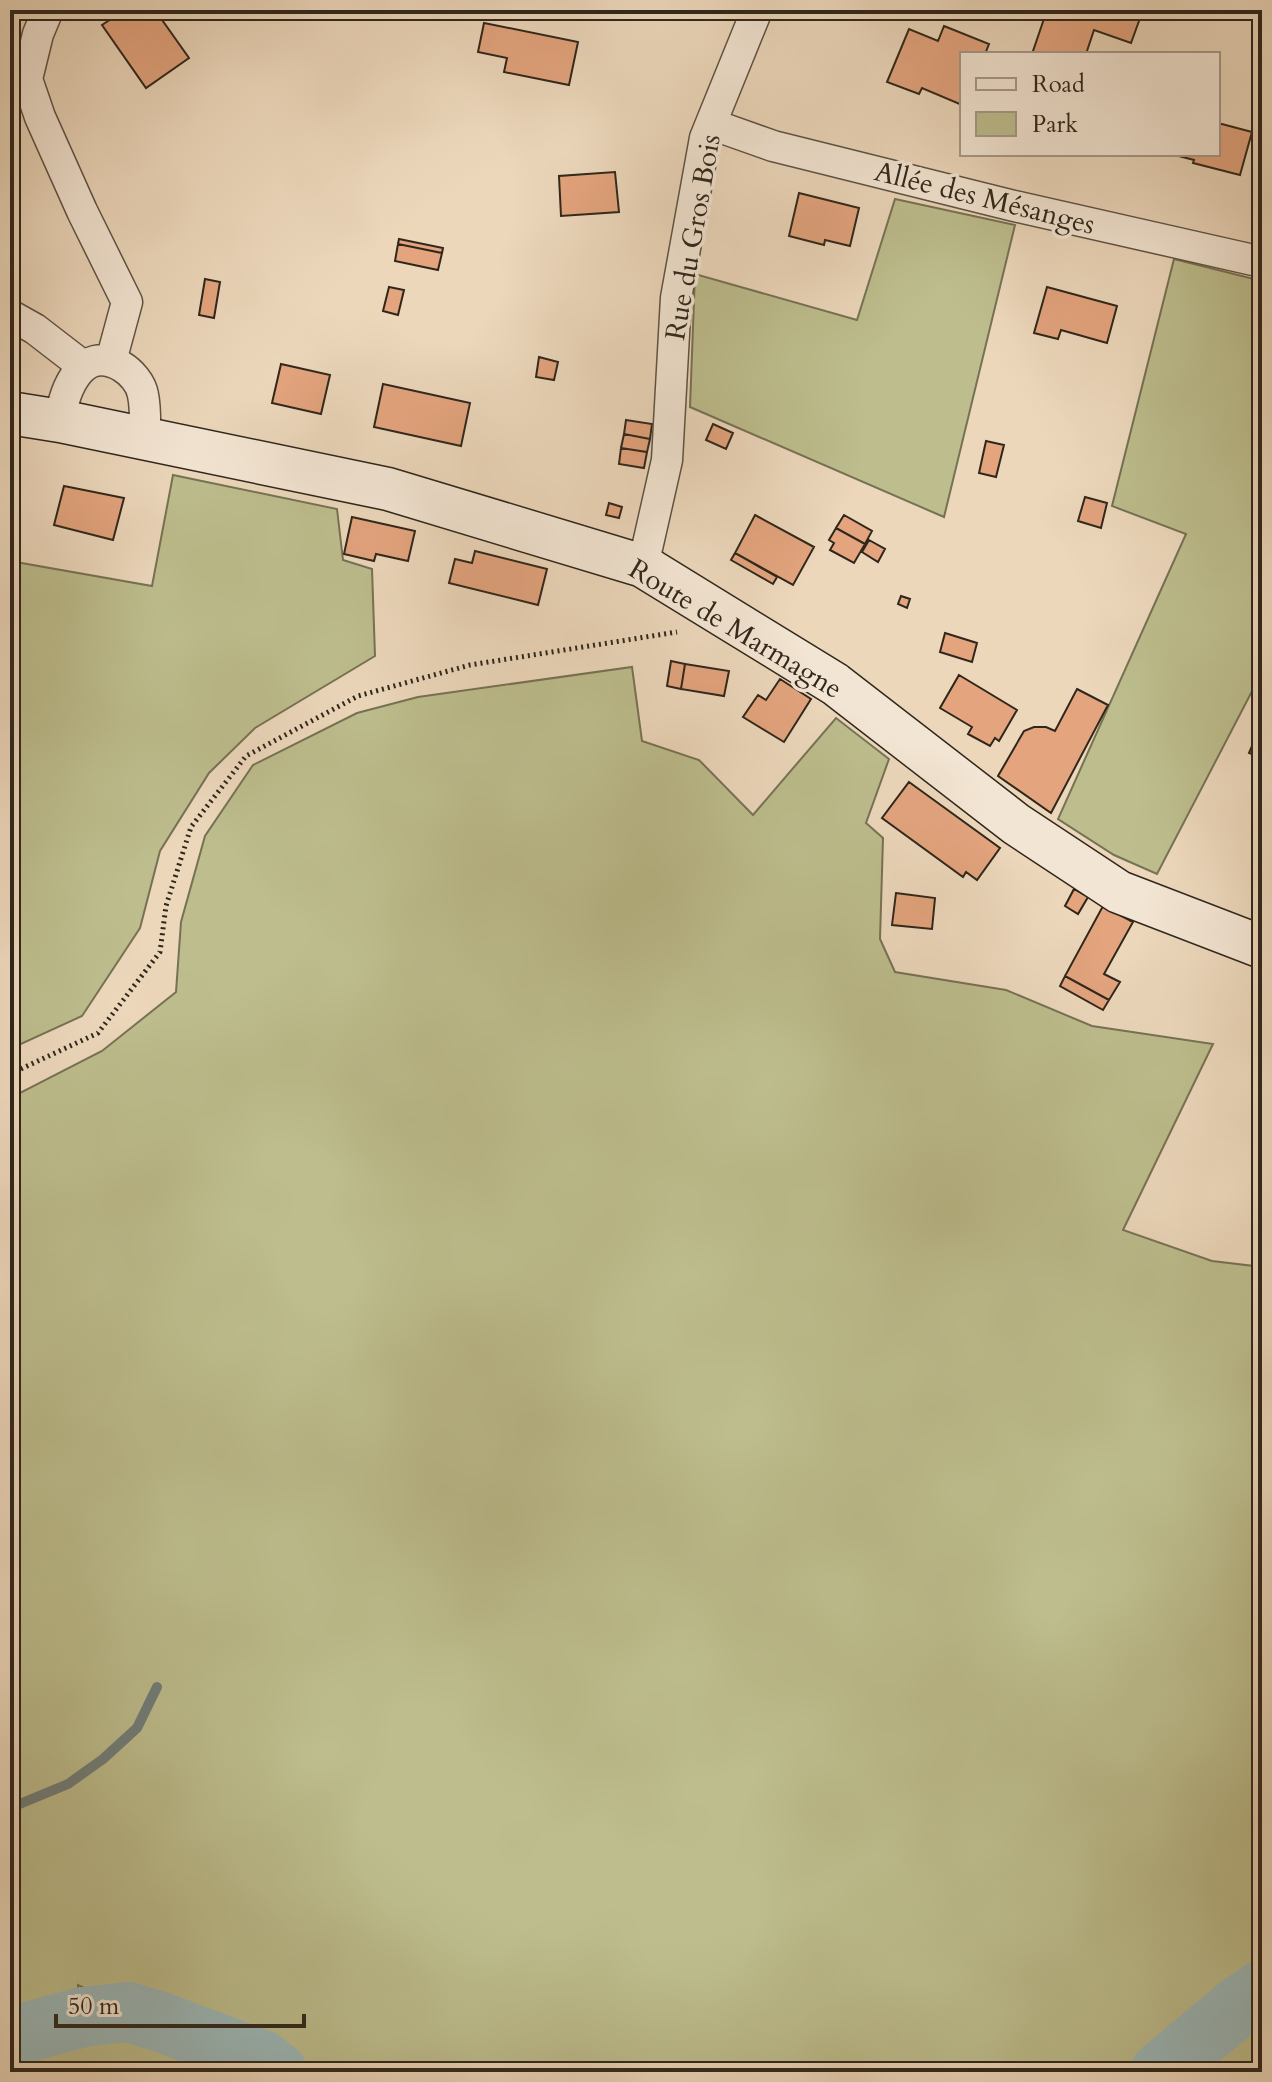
<svg xmlns="http://www.w3.org/2000/svg" width="1272" height="2082" viewBox="0 0 1272 2082" font-family="Cardo,serif">
	<style>
		.green { fill: #bdbd8d; stroke: #767254; stroke-width: 2 }
		.lines { fill: none; stroke-linecap: round; stroke-linejoin: round }
		.stream { stroke: #707e7a; stroke-width: 10 }
		.river { stroke: #9bb8b9; stroke-width: 60 }
		.building { fill: #e3a47e; stroke: #2f271c; stroke-width: 2 }
		.street-casing { stroke: #5e5344; stroke-width: 33 }
		.secondary-casing { stroke: #2f271c; stroke-width: 45 }
		.path { stroke: #2f271c; stroke-width: 5; stroke-dasharray: 2 4; stroke-linecap: butt }
		.street { stroke: #f3e5d3; stroke-width: 30 }
		.secondary { stroke: #f3e5d3; stroke-width: 42 }
		.labels { text-anchor: middle; stroke-width: 7; stroke-linejoin: round; paint-order: stroke }
		.street-label { font-size: 28px; fill: #2f271c; stroke: #f3e5d3 }
	</style>
	<rect width="100%" height="100%" fill="#ecd7bb"/>
	<filter id="stains"><feTurbulence type="fractalNoise" baseFrequency=".0025" numOctaves="4"/><feColorMatrix values="0 0 0 0 .2 0 0 0 0 .09 0 0 0 0 .02 0 0 0 .5 -.17"/></filter>
	<radialGradient id="worn" r=".72"><stop offset=".6" stop-color="#630" stop-opacity="0"/><stop offset="1" stop-color="#630" stop-opacity=".3"/></radialGradient>
	<path class="green" d="M895 199 1015 225 944 517 690 407 695 274 857 320Z
		M1174 259 1262 281V672L1157 874 1114 855 1058 819 1186 534 1112 506Z
		M173 475 337 509 343 560 372 569 375 656 255 728 209 773 160 851 140 928 82 1016 10 1049V561L152 586Z
		M632 667 642 741 699 760 753 815 836 718 889 759 866 823 883 838 880 939 895 972 1006 990 1092 1026 1213 1044 1123 1230 1212 1261 1262 1267V2072H451L444 2070 432 2072H326L297 2064 150 2000 95 1993 78 1985V2035L137 2033 196 2047 230 2072H10V1098L102 1051 176 992 181 922 205 836 253 765 357 713 418 697Z"/>
	<g class="lines">
		<path class="stream" d="M10 1808 68 1784 103 1759 137 1728 157 1687
			M236 2072 262 2060"/>
		<path class="river" d="M10 2037 83 2017 128 2012 158 2021 262 2060 277 2072
			M1160 2072 1240 2005 1262 1990"/>
	</g>
	<path class="building" d="M125 10H155L189 58 146 88 102 25Z
		M1047 10H1143L1131 43 1094 30 1086 54H1032Z
		M484 23 578 42 569 85 504 72 507 58 478 52Z
		M944 26 989 44 985 54H962V105L922 88 919 94 887 82 909 29 938 41Z
		M1218 123 1252 132 1240 175 1193 163 1194 160 1171 154H1218Z
		M615 172 619 212 561 216 559 176Z
		M799 193 859 208 850 246 825 240 824 245 789 236Z
		M399 239 443 248 442 253 398 244Z
		M398 244 442 253 438 270 395 261Z
		M205 279 220 282 214 318 199 315Z
		M389 287 404 290 398 315 383 311Z
		M1047 287 1117 306 1107 343 1061 330 1058 339 1034 333Z
		M539 357 558 362 554 380 536 377Z
		M281 364 330 375 321 414 272 403Z
		M383 384 470 403 461 446 374 427Z
		M626 420 652 424 650 439 624 434Z
		M713 424 733 433 726 449 706 440Z
		M624 434 650 439 647 452 621 448Z
		M986 441 1004 445 996 477 979 473Z
		M621 448 647 452 644 468 619 464Z
		M64 486 124 498 113 540 54 525Z
		M1085 497 1107 503 1101 528 1078 521Z
		M609 503 622 507 619 518 606 515Z
		M755 515 814 547 793 585 735 553Z
		M844 515 872 531 865 544 836 528Z
		M352 517 415 531 408 561 376 554 374 561 344 554Z
		M836 528 865 544 854 563 830 550 834 543 829 540Z
		M869 540 885 549 878 562 862 552Z
		M475 551 547 569 538 605 449 583 455 559 472 563Z
		M735 553 777 577 773 584 731 560Z
		M901 596 910 599 907 608 898 604Z
		M945 633 977 643 972 662 940 652Z
		M671 661 685 664 681 689 667 686Z
		M685 664 729 671 724 696 681 689Z
		M959 675 1017 710 999 741 995 738 990 746 968 734 972 727 940 708Z
		M780 679 811 699 784 742 743 717 758 695 766 700Z
		M1077 689 1108 705 1051 813 998 776 1024 731 1034 727H1046L1055 731Z
		M1262 723V758L1249 753Z
		M909 782 1000 848 977 880 966 872 963 877 882 818Z
		M1074 889 1088 897 1078 914 1065 906Z
		M896 893 935 898 932 929 892 925Z
		M1103 906 1133 922 1104 974 1120 982 1109 1000 1065 976Z
		M1065 976 1109 1000 1103 1010 1060 986Z"/>
	<g class="lines">
		<g class="street-casing">
			<path id="street" d="M48 10 38 34 27 79 40 117 82 211 127 302 111 361
				M711 124 773 146 1010 205 1262 262
				M10 315 35 329 83 366
				M60 421C64 390 81 344 121 366 131 372 141 383 143 395 146 409 145 426 145 440
				M643 566 667 460 676 298 705 138 757 10"/>
		</g>
		<g class="secondary-casing">
			<path id="secondary" d="M10 413 60 421 388 489 643 566 835 684 1016 824 1119 892 1262 947"/>
		</g>
		<path class="path" d="M10 1074 98 1033 160 952 166 906 191 827 246 756 358 696 470 665 677 632"/>
		<use href="#street" class="street"/>
		<use href="#secondary" class="secondary"/>
	</g>
	<g class="labels">
		<g class="street-label">
			<text transform="translate(985 197) rotate(14)" y="10">Allée des Mésanges</text>
			<text transform="translate(692 237) rotate(-80)" y="10">Rue du Gros Bois</text>
			<text transform="translate(736 628) rotate(31)" y="10">Route de Marmagne</text>
		</g>
	</g>
	<rect width="1272" height="2082" fill="none" stroke="#ecd7bb" stroke-width="40"/>
	<rect x="12" y="12" width="1248" height="2058" fill="none" stroke="#2f271c" stroke-width="4"/>
	<rect x="20" y="20" width="1232" height="2042" fill="none" stroke="#2f271c" stroke-width="2"/>
	<rect x="960" y="52" width="260" height="104" fill="#f3e5d3" stroke="#a5998a" stroke-width="2"/>
	<rect x="976" y="78" width="40" height="12" fill="#f3e5d3" stroke="#a5998a" stroke-width="2"/>
	<text x="1032" y="92" font-size="24" fill="#2f271c">Road</text>
	<rect x="976" y="112" width="40" height="24" fill="#bdbd8d" stroke="#a5998a" stroke-width="2"/>
	<text x="1032" y="132" font-size="24" fill="#2f271c">Park</text>
	<path d="M56 2014v12h248v-12" fill="none" stroke="#2f271c" stroke-width="4"/>
	<text x="68" y="2014" font-size="24" fill="#2f271c" stroke="#f3e5d3" stroke-width="6" paint-order="stroke">50 m</text>
	<rect width="100%" height="100%" filter="url(#stains)"/>
	<rect width="100%" height="100%" fill="url(#worn)"/>
</svg>
